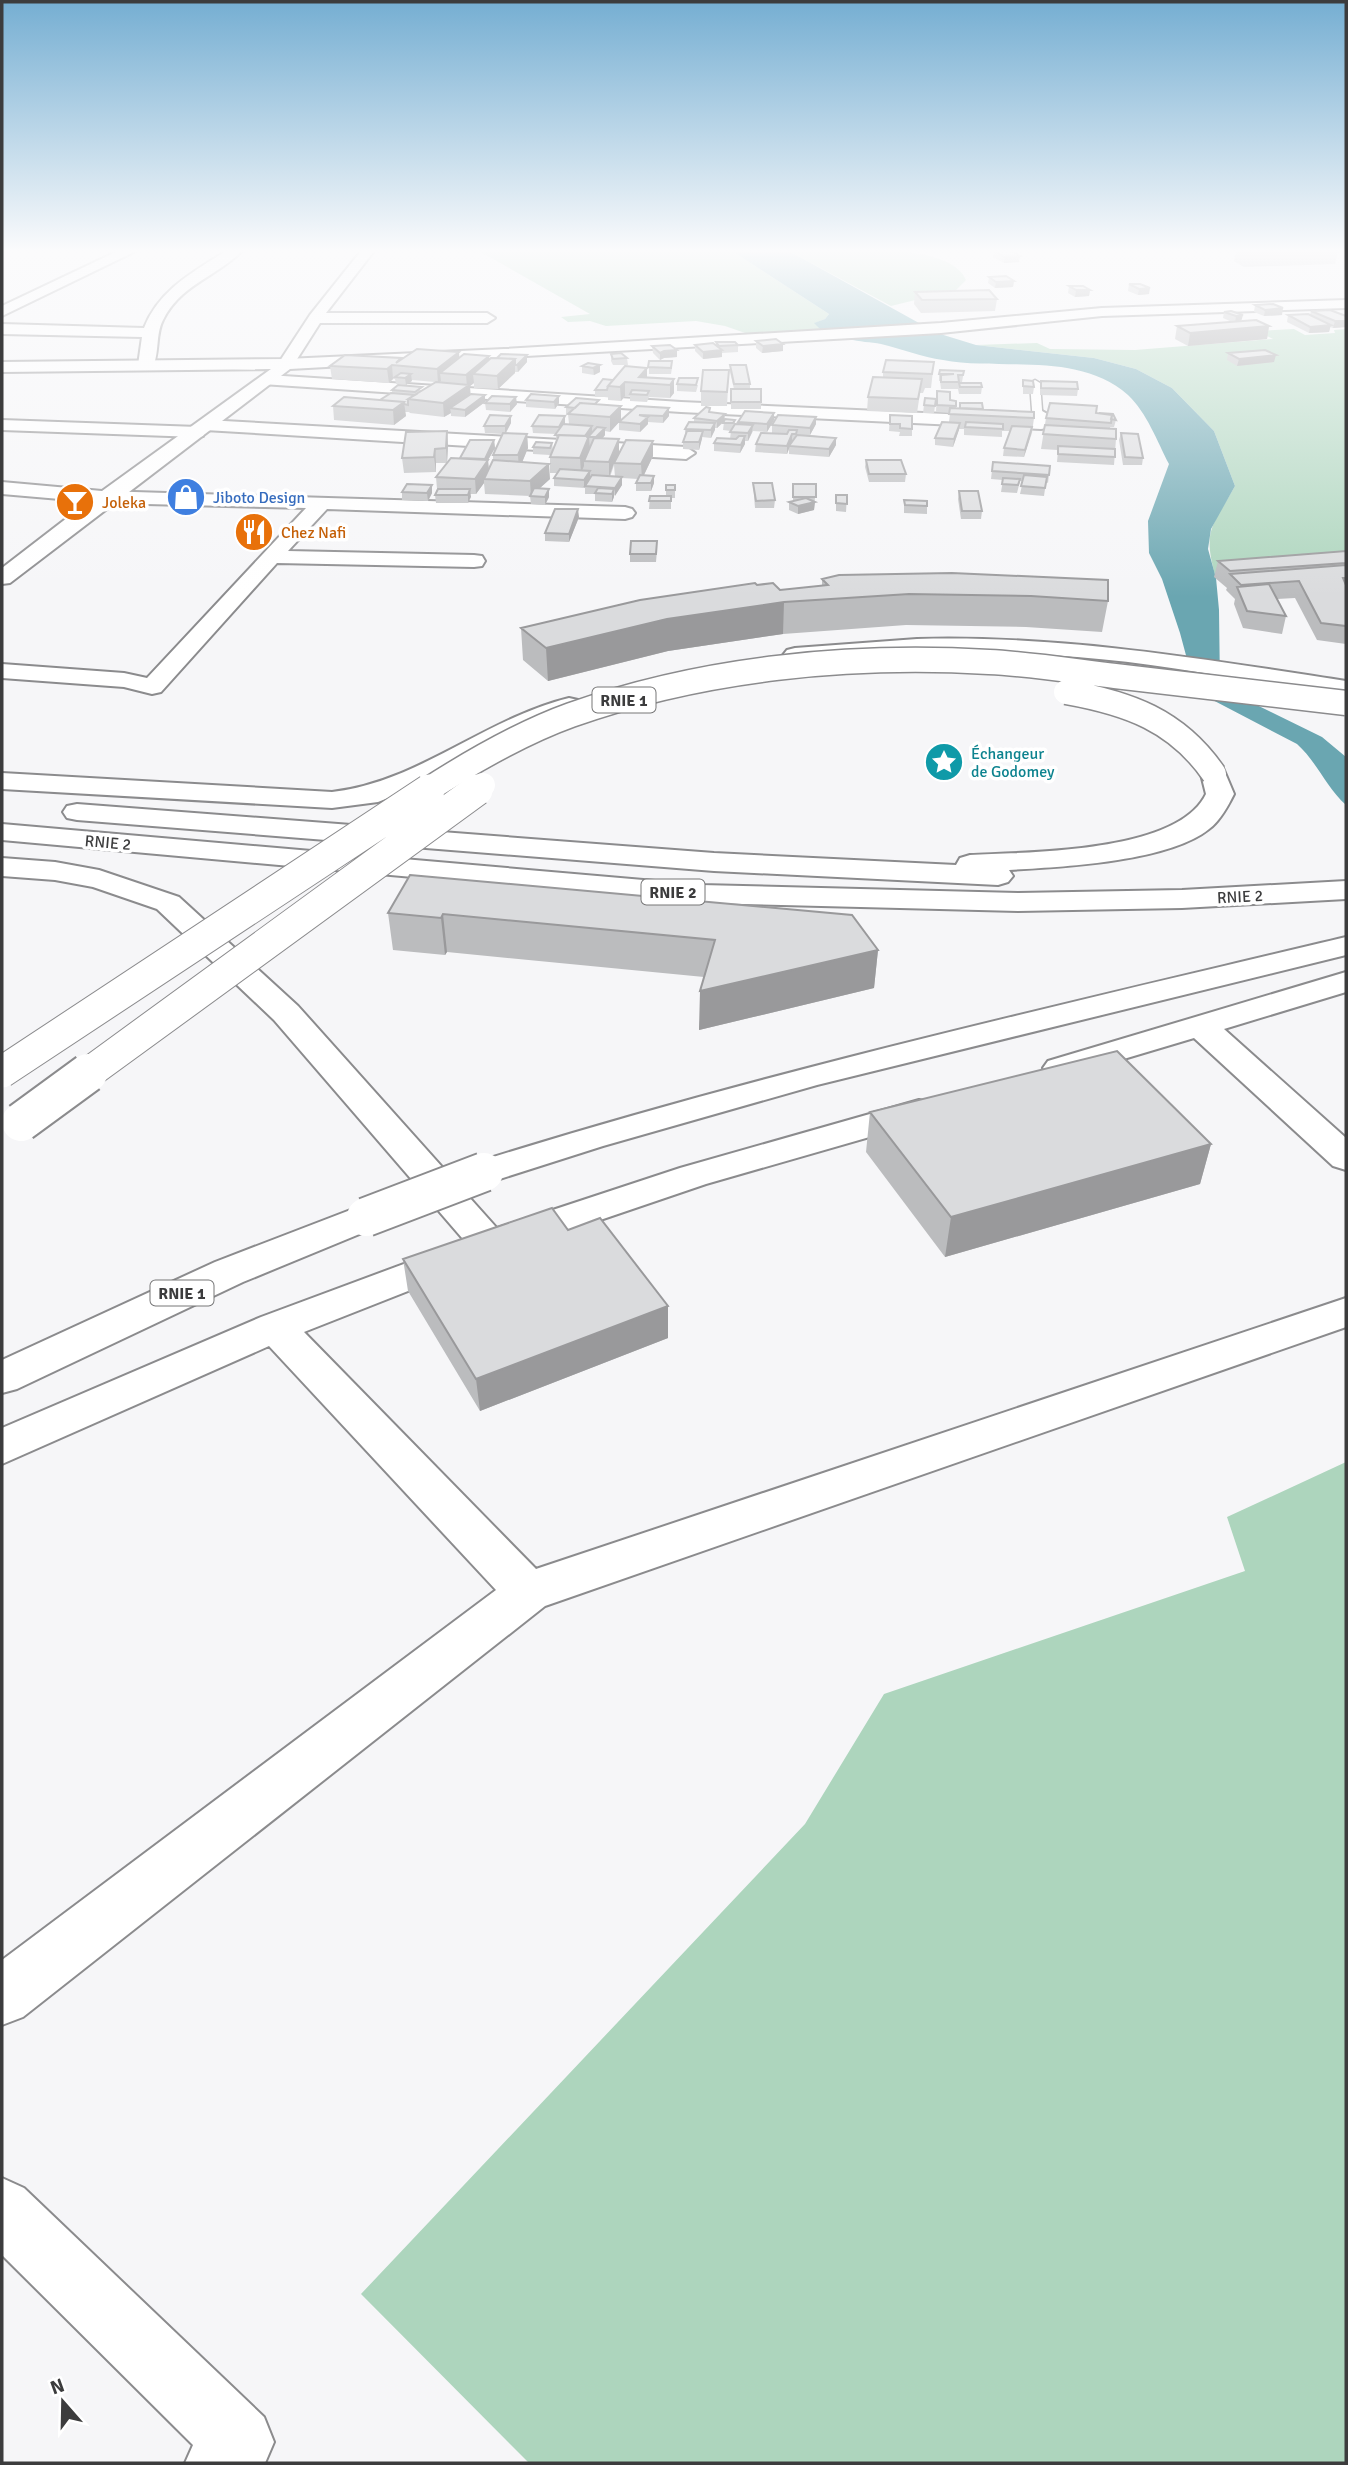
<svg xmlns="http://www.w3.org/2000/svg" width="1348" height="2465" viewBox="0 0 1348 2465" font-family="Signika,sans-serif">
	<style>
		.green { fill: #add5bd }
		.water { fill: #6aa6b1 }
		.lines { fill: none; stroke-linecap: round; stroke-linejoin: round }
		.lane-casing { stroke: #8b8b8d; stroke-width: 3 }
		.street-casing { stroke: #8b8b8d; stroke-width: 4 }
		.secondary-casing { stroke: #8b8b8d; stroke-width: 4 }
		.highway-casing { stroke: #8b8b8d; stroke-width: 4 }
		.lane { fill: #fff; fill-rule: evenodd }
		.street { fill: #fff; fill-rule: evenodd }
		.secondary { fill: #fff; fill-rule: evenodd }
		.highway { fill: #fff; fill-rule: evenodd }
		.highway-bridge-far2-casing { stroke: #8b8b8d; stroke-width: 27; stroke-linecap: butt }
		.highway-bridge-far1-casing { stroke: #8b8b8d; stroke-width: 33; stroke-linecap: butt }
		.highway-bridge-casing { stroke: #8b8b8d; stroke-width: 42; stroke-linecap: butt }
		.highway-bridge-far2 { stroke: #fff; stroke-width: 24 }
		.highway-bridge-far1 { stroke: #fff; stroke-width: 31 }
		.highway-bridge { stroke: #fff; stroke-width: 38 }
		.wall { fill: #bbbcbe; fill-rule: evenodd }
		.shaded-wall { fill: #99999b }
		.building { fill: #dadbdd; stroke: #99999b; stroke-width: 2 }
		.labels { text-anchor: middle; stroke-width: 7; stroke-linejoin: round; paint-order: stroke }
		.far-shop-label { font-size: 16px; fill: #366cbe; stroke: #fff; text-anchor: start }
		.far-food-label { font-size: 16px; fill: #c56008; stroke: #fff; text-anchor: start }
		.shield { fill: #fff; stroke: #767677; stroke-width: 2 }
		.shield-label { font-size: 16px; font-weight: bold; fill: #3c3c3d }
		.far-culture-label { font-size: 16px; fill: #0d838f; stroke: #fff; text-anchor: start }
		.far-street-label { font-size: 16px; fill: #3c3c3d; stroke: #fff }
	</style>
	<rect width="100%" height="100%" fill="#f6f6f8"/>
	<path class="green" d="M479 251H732L829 314 825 319 815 323 820 329 748 334 725 326 696 321 606 326 590 321 568 322 561 317 590 314Z
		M789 251C830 251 949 239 966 280L956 290 891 306Z
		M1294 329 1305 335 1335 333 1334 330 1346 329V558L1216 578C1202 530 1212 527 1235 486L1214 431 1172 388 1136 369 1094 358 976 345 1037 343 1050 349 1135 350 1273 339 1257 331Z
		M1346 1462V2463H529L361 2294 805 1824 884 1694 1245 1571 1227 1517Z"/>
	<path class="water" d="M732 251H789L937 333 976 345 1094 358 1136 369 1172 388 1214 431 1235 486 1211 529 1208 549 1216 578 1219 610 1220 687 1322 737 1346 757V805C1326 787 1317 762 1297 744L1184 685 1187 659 1180 633 1162 579 1149 553 1148 521 1169 464C1157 441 1147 413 1128 395 1078 351 1003 371 943 360 922 357 902 349 881 344 871 342 859 342 849 339 838 334 833 330 820 329L814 323 825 319 829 314Z"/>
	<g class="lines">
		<g class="lane-casing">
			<path id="lane" d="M1035 380 1040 383 1043 423 1038 426 1033 423 1030 383Z"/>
		</g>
		<g class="street-casing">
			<path id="street" d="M118 251H136L2 316V306Z
				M226 251H242C216 277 180 285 163 320 155 335 160 354 152 368L146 370 138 365 142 337 2 334V324L144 328C159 290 193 272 226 251Z
				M361 251H374L326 313H487L495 318 487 323H320L292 367H280L278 364 310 315Z
				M268 375 681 402 1033 418 1036 412 1042 411 1051 416 1047 428 1041 429 681 412 262 384 260 380 262 376Z
				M2 420 198 427 200 421 206 420 686 447 695 453 686 459 205 430 203 436 197 437 2 430Z
				M2 482 102 491 625 507 632 509 635 513 632 517 625 519 327 509 288 551 474 555 482 556 485 561 482 566 474 567 277 563 161 692 152 694 124 687 2 678V664L124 673 147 678 306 508 106 503 2 494Z
				M917 639C1063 635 1203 659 1346 681V695C1256 683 1168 664 1077 657 983 649 889 652 795 662L787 660 783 655 787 650 795 648Z
				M569 698 578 700 581 705 578 710 508 737 435 779 378 802 332 808 2 789V773L332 792C419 782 484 719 569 698Z
				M1346 972V992L1224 1029 1346 1138V1170L1333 1166 1194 1038 1060 1078 1048 1075 1043 1068 1048 1061Z
				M919 1100 932 1103 937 1111 932 1119 706 1184 512 1250 498 1246 493 1237 498 1228 680 1168Z
				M455 1245 469 1249 475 1258 469 1267 304 1332 536 1569 1346 1298V1327L545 1606 23 2017 2 2025V1960L496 1590 269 1346 2 1464V1428L261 1317Z
				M2 2178 24 2188 264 2417 274 2442 265 2463H185L193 2445 2 2255Z"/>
		</g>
		<g class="secondary-casing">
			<path id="secondary" d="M1346 300V308L1102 316 941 333 290 369 10 583 2 584V568L102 491 271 369 2 372V362L286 359 504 349 941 323 1102 308Z
				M2 858 55 862 99 870 179 897 298 1006 503 1235 508 1244 503 1253 489 1257 475 1253 274 1020 157 909 93 887 55 880 2 876Z"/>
		</g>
		<g class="highway-casing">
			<path id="highway" d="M1214 766 1223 768 1234 794C1228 806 1220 821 1209 829 1168 862 1061 867 1009 870L1013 876 1008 882 998 885 714 871 77 820 67 818 63 812 67 806 77 804 714 853 956 865 960 858 970 855C1029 852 1178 853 1206 794L1201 774 1205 768Z
				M2 824 701 885 1018 893 1182 890 1346 881V899L1182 908 1018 911 701 903 2 840Z
				M1346 937V955L817 1085 603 1146 484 1184 471 1180 466 1172 471 1164C759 1073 1053 1007 1346 937Z
				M366 1204 379 1208 385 1217 379 1226 243 1282 17 1389 2 1393V1360L215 1262Z"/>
		</g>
		<use href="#lane" class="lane"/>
		<use href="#street" class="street"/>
		<use href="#secondary" class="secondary"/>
		<use href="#highway" class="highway"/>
		<g class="highway-bridge-far2-casing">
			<path id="highway-bridge-far2" d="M1066 692C1128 703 1177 720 1214 774
				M426 791C471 762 521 733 571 715 703 668 850 654 989 662 1031 664 1073 671 1115 676 1192 685 1269 694 1346 703
				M474 791 483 785"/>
		</g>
		<g class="highway-bridge-far1-casing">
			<path id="highway-bridge-far1" d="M2 1072 429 790
				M86 1075 477 790"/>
		</g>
		<g class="highway-bridge-casing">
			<path id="highway-bridge" d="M21 1122 88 1073
				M366 1217 484 1172"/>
		</g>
		<use href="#highway-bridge-far2" class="highway-bridge-far2"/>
		<use href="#highway-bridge-far1" class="highway-bridge-far1"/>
		<use href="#highway-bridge" class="highway-bridge"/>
	</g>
	<path class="wall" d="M994 251H1012L1019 262 1004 263 993 257Z
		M1236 251H1338L1335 264 1244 267 1234 261Z
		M989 277 1014 281 1013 287 995 288 988 283Z
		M1129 284 1149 294 1138 295 1128 291Z
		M1069 286 1090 290 1089 296 1075 297 1068 293Z
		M915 292 997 299 995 311 921 313 914 304Z
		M1255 305 1282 315 1264 316 1254 312Z
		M1231 311 1241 321 1269 326 1267 339 1188 346 1175 339 1177 326 1232 322 1223 318 1224 312Z
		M1311 311 1346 316V327L1333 328 1330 327 1329 332 1309 333 1287 322 1288 315H1310Z
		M756 341 783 344V351L762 353 756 348Z
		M716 342 738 345V352L722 353V357L703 359 695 351V345H716Z
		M652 346 677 357 664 358 660 360 653 353Z
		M1228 353 1274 362 1237 366 1227 360Z
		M611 354 627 358 628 365H613L611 361Z
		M527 355V362L518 372H515V373L498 389 474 388V383L470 386V394L485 402 465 417 451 416V413L444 417 410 413 409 412H405L406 416 394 425 334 420 333 406 380 400 392 393V390H422L435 382 412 380 406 385 396 384 395 379H393L389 383 332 379 330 366 401 358V360L489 356V359Z
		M649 361 672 368 671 374H649Z
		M934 362 931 388H925L923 393H920L917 413 867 411 868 397 883 378V372Z
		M588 363 600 372 594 375 582 373V366Z
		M730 365 750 384V389H761V409H731V389H734L730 372Z
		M647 368V378L674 379V393L670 398 649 397 647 402 630 401V396H625L621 401 608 400V397H595V390Z
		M729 370 727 406H701V391Z
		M964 371 962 382H959V383L982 387 981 394H959L958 389H941L940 381H939V374Z
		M1023 380 1034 387 1033 394H1023Z
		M1041 381 1078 389 1077 396 1040 395V388Z
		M677 384 698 385 696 392 677 391Z
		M937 391 950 400 956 401V408H959L960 403 983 410 1034 418 1032 433 1024 457 1003 456 1004 448 1010 431H1002V437L964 435V429H959L953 447 935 445V438L949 422 950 413 936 412Z
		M531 394 559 403 555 409 526 407V400Z
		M936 399 934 413H923L924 405Z
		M485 403 517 404 510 412 486 410Z
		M600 404 621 406V420L610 432 605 431V435L603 438 619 439V453L653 441V456L644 475 654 483 651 491H636V483L638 479 622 478V485L614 496 612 502 595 501V494H585V488L554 486V478L557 473H550V455L533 454V447L552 443 553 450 556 442V434L533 433 532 426 565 416V424H569L568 414H566V407ZM614 465 615 477H610Z
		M669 408V416L663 423 648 422V424L640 432 619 430V422Z
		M709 412 725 414 724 420H735V424H738V422L774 413V420L767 432 753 431 748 441H745V444L740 453 714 451V443L730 439 731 431 723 430 724 422 717 428H715L711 438 702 437 699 450 683 449V442L685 434V429L694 422V418Z
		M1096 413 1116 420 1114 427H1110V429L1116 439 1114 465 1057 462 1058 450 1041 449 1046 418Z
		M890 415 912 429V436H899L900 432 889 431Z
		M511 423 506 433 527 434 528 448 522 462 550 479 540 488 549 497 545 505 531 504 530 496 485 494 484 483 476 494H470L468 503H436L435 495 437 489 436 477 447 463H436V472L404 473 402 458 447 431 448 446 447 463 460 458 494 440 495 448 488 460 489 468 493 460V455L503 434 485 433 484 426Z
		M816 424 810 435 836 438V445L829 457 789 454V448L787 454 755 452 756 444 787 434 772 433V425Z
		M1121 433 1143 458 1142 465H1123L1119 440Z
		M866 460 906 474 905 482H869L865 467Z
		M993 462 1050 466 1048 483 1046 482 1044 496 1020 494 1023 481H1020L1017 493 1001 492 1003 480 991 479Z
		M753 483 775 500 774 508H755Z
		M793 484H816L814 510 798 514 789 510V502L793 501Z
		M666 485H675V498H671V509H649L650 496H666Z
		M959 491 982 511 981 519H961L958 499Z
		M402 492 432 493 428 501 402 500Z
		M836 495H847L846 512 836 511Z
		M904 500 927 506V514L904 513Z
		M579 517 569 542 545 541V533Z
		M657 550 656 562H630V554Z
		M1346 551V644L1317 640 1295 598 1277 599 1286 616 1282 634 1243 628 1234 604 1235 599 1226 590 1227 588 1214 577 1218 561Z
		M822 579 1108 601 1102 632 1026 627 906 625 783 634 668 651 548 681 523 660 521 628 757 585 780 590 822 586Z
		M410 875 878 950 874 988 699 1030 704 977 447 952 445 955 393 950 388 913Z
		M870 1112 1211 1144 1200 1184 945 1257 866 1152Z
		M403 1259 668 1306V1338L480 1411 408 1291Z"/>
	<path class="shaded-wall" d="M1020 256 1019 262 1004 263V257Z
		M1014 281 1013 287 995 288 996 282Z
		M1150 288 1149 294 1138 295 1139 289Z
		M1076 290H1090L1089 296 1075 297Z
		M1283 308 1282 315 1264 316 1265 310Z
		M1243 315 1241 322 1235 323 1236 316Z
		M1335 321H1346V327L1333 328Z
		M1331 325 1329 332 1309 333 1310 327Z
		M1269 326 1267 339 1188 346 1190 333Z
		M783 344V351L762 353 763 346Z
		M677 350V357L664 358 660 360V353L664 351Z
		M722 350V357L703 359V352Z
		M459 352 460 366 440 373 441 381 438 383 437 369Z
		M527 355V362L518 372 517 365Z
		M1276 355 1274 362 1237 366 1239 359Z
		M489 356 490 369 473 374 474 383 470 386 471 399 450 408 451 413 444 417 443 403 467 387 466 375Z
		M515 359V373L498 389 497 376Z
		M392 365 393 379 389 383 387 369Z
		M600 365V372L594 375 593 368Z
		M647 368V381L639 377Z
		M411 374 412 381 406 385 405 378Z
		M674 379V393L670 398V385Z
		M625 382V396L621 401 620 387Z
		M485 395V402L465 417V410Z
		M559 396V403L555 409 554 402Z
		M516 397 517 404 510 412V404Z
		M404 402 406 416 394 425 393 410Z
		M621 406V420L610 432V417Z
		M669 408V416L663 423V416Z
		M774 413V420L767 432V424Z
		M725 414 724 421 717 428V421Z
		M511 416V423L505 434V426Z
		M565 416V423L559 434V427Z
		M648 417V424L640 432V424Z
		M816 417V424L810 435V428Z
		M715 423V430L711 438V430Z
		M960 423 959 430 953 447 954 439Z
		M753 425 752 432 748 441V433Z
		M592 426V433L589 437 590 451 584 461V466L581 473 580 458 585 436Z
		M1032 427 1031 434 1024 457 1025 450Z
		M605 428V435L597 445 596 437Z
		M447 431 448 446 447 463 446 448Z
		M703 431 702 439 699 450V442Z
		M527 434 528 448 519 470 518 455Z
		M792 434V441L787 454V446Z
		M745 436V444L740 453 741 445Z
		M836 438V445L829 457V449Z
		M619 439V453L614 463 609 477V462Z
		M494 440 495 448 488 460 489 475 484 479V483L476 494 475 479Z
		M653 441V456L642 479 641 464Z
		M435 449 436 463V472L434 457Z
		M549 464 550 479 531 496 530 481Z
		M590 471V479L584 488V480Z
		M654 476V483L651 491V483Z
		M622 477V485L615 496V488Z
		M432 485V493L428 501 427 493Z
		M470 489 471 497 468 503V495Z
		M549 489V497L545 505V497Z
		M614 489V497L612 502V494Z
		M815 502 814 510 798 514V506Z
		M578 509 579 517 569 542V534Z
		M784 602 783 634 668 651 548 681 546 648 667 619Z
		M443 914 447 952 445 955 441 918Z
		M878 950 874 988 699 1030 700 991Z
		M1211 1144 1200 1184 945 1257 951 1217Z
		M668 1306V1338L480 1411 476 1379Z"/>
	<path class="building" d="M995 251H1012L1020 256 1004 257Z
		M1006 276 1014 281 996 282 989 277Z
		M1129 284H1140L1150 288 1139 289Z
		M1069 286H1083L1090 290H1076Z
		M989 290 997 299 922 300 915 292Z
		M1273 304 1283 308 1265 310 1255 305Z
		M1330 310 1346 316V321H1335L1311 311Z
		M1231 311 1243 315 1236 316 1224 312Z
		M1308 314 1331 325 1310 327 1288 315Z
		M1256 320 1269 326 1190 333 1177 326Z
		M776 339 783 344 763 346 756 341Z
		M716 342H735L738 345 719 346Z
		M713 343 722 350 703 352 695 345Z
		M670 345 677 350 664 351 660 353 652 346Z
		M417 349 459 352 437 369 392 365 387 369 330 366 345 355 401 358 396 363Z
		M1265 350 1276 355 1239 359 1228 353Z
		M621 353 627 358 613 359 611 354Z
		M464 354 489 356 466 375 440 373Z
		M501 354 527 355 517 365H515V359L497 358Z
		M491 358 515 359 497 376 473 374Z
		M886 360 934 362 932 374 883 372Z
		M649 361H672L671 368 648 367Z
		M588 363 600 365 593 368 582 366Z
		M730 365H746L750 384H734Z
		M625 366 647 368 639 377 674 379 670 385 625 382 620 387 608 386Z
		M703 370H729L727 392 701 391Z
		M940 370 964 371 963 375H958L959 382H941V375L954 374H939Z
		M401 373 411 374 405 378 395 377Z
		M873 377 922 379 918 399 868 397Z
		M679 378H698L696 385 677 384Z
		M603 379 613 380 608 386 607 390H595Z
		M1023 380 1033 381 1034 387 1023 386Z
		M1041 381 1077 382 1078 389 1041 388Z
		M436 382 469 385 443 403 408 399Z
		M959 383H981L982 387H960Z
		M398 385 422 387 415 392 392 390Z
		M731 389H761V402H731Z
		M632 390 649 391 647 395 630 394Z
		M937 391 950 392V400L956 401V406L937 405Z
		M391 393 415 395 408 399V405L404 404V402L380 400Z
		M471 394 485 395 465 410 450 408Z
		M531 394 559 396 554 402 526 400Z
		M492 396 516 397 510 404 485 403Z
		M344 397 404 402 393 410 333 406Z
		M576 398 599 400 595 404 580 403 575 408 566 407Z
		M925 398 936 399 935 406 924 405Z
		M580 403 621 406 610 417 568 414Z
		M960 403H982L983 409 960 408Z
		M1050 403 1097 406 1096 413 1112 415 1111 423 1046 418Z
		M637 406 669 408 663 416 639 415 648 417 640 424 619 422Z
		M706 407 710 408 709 412 725 414 717 421 694 418Z
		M950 408 1034 412V418L949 414Z
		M745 411 774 413 767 424 738 422Z
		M1099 413 1113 414 1116 420 1111 419 1112 415Z
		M490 415 511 416 505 426H484Z
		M539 415 565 416 559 427 532 426Z
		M778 415 816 417 810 428 772 425Z
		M890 415 912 416V429L900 428V424H890Z
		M725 419 735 420 733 423H723Z
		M689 422 715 423 711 430 685 429Z
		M942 422 960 423 954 439 935 438Z
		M966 422 1003 424V429L965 427Z
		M563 424 592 426 585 436 555 435Z
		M735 424 753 425 748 433 730 432Z
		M1045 425 1116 429V439L1043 434Z
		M1012 426 1032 427 1025 450 1004 448Z
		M597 427 605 428 596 437H588Z
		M789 430H797L796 434H792L787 446 756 444 761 433 787 434Z
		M447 431 446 448 435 449 434 457 402 458 406 432Z
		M687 431H703L699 442H683Z
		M503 433 527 434 518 455H493Z
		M1121 433 1138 434 1143 458 1125 457Z
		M559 435 589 436 580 458 550 457Z
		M797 435 836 438 829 449 789 446Z
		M739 436H745L741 445 714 443 717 438 736 439Z
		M594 438 619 439 609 462 584 461Z
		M470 440H494L485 459 460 458Z
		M626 440 653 441 641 464 614 463Z
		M536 442 552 443 550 448 533 447Z
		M1058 446 1115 449V457L1058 454Z
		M451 458 488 460 475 479 436 477Z
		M493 460 549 464 530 481 484 479Z
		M866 460H901L906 474H869Z
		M993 462 1050 466 1049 475 992 471Z
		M560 469 590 471 584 480 554 478Z
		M592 475 622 477 615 488 585 486Z
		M640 475 654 476 651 483H636Z
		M1024 475 1047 477 1045 488 1021 486Z
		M1003 478 1020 479 1018 485 1002 484Z
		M753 483H772L775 500 756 501Z
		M407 484 432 485 427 493 402 492Z
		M793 484H816V497H793Z
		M666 485H675V490H666Z
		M534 488 549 489 545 497 530 496Z
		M598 488 614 489 612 494 595 493Z
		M438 489H470L468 495H435Z
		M959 491H978L982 511H962Z
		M836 495H847V504L836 503Z
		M650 496H671V501H649Z
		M806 498 815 502 798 506 789 502Z
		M904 500 927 501V506L905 505Z
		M555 509H578L569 534 545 533Z
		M631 541H657L656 554H630Z
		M1346 551V563L1230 571 1218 561Z
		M1346 565V578H1343L1346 585V626L1321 623 1299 581 1241 585 1230 574Z
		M952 573 1108 580V601L1031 596 909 594 784 602 667 619 546 648 521 628 640 600 755 583 757 585 773 583 780 590 828 585 822 579 839 575Z
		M1269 584 1286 616 1247 611 1237 587Z
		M410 875 852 915 878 950 700 991 715 940 443 914 441 918 388 913Z
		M1117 1051 1211 1144 951 1217 870 1112Z
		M552 1208 568 1230 600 1218 668 1306 476 1379 403 1259Z"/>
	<linearGradient id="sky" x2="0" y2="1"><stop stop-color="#75aed2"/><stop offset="0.42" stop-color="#fbfbfc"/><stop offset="1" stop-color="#fbfbfc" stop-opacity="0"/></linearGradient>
	<rect width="1348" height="597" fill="url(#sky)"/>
	<defs>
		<g id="shop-disc" transform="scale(2.0125)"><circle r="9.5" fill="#3f7fe0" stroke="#fff"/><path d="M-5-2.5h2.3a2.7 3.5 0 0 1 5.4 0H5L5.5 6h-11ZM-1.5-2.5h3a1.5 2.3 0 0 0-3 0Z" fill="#fff"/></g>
		<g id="bar-disc" transform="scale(2.0125)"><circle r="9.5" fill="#e8710a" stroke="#fff"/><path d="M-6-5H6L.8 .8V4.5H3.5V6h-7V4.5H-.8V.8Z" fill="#fff"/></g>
		<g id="restaurant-disc" transform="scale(2.0125)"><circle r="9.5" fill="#e8710a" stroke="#fff"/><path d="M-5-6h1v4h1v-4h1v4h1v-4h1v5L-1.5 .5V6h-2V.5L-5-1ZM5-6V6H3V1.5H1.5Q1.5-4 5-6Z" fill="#fff"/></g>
		<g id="sight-disc" transform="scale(2.0125)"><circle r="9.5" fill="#0f9aa8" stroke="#fff"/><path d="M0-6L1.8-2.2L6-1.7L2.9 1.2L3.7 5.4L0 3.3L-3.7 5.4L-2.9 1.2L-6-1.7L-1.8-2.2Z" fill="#fff"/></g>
	</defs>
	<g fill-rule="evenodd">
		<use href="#shop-disc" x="186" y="497"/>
		<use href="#bar-disc" x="75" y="502"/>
		<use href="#restaurant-disc" x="254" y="532"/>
		<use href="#sight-disc" x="944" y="762"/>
	</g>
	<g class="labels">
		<g class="far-shop-label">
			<text x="213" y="503">Jiboto Design</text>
		</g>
		<g class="far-food-label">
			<text x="102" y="508">Joleka</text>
			<text x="281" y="538">Chez Nafi</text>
		</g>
		<g class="shield">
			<rect x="592.5" y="687.5" width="63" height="25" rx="5"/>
			<rect x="641.5" y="879.5" width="63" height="25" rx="5"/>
			<rect x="150.5" y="1280.5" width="63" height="25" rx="5"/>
		</g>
		<g class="shield-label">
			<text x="624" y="706">RNIE 1</text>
			<text x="673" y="898">RNIE 2</text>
			<text x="182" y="1299">RNIE 1</text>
		</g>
		<g class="far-culture-label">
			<text x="971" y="759">Échangeur<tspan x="971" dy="18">de Godomey</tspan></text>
		</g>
		<g class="far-street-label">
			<text transform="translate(108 842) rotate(5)" y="6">RNIE 2</text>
			<text transform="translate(1240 896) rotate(-3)" y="6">RNIE 2</text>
		</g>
	</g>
	<rect width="1348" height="2465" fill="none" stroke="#3c3c3d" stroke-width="7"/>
	<g transform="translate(63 2402) rotate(340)" stroke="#ffffff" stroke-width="5" paint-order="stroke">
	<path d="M0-5L12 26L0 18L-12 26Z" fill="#3c3c3d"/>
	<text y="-10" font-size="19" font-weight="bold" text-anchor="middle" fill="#3c3c3d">N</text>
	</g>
</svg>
